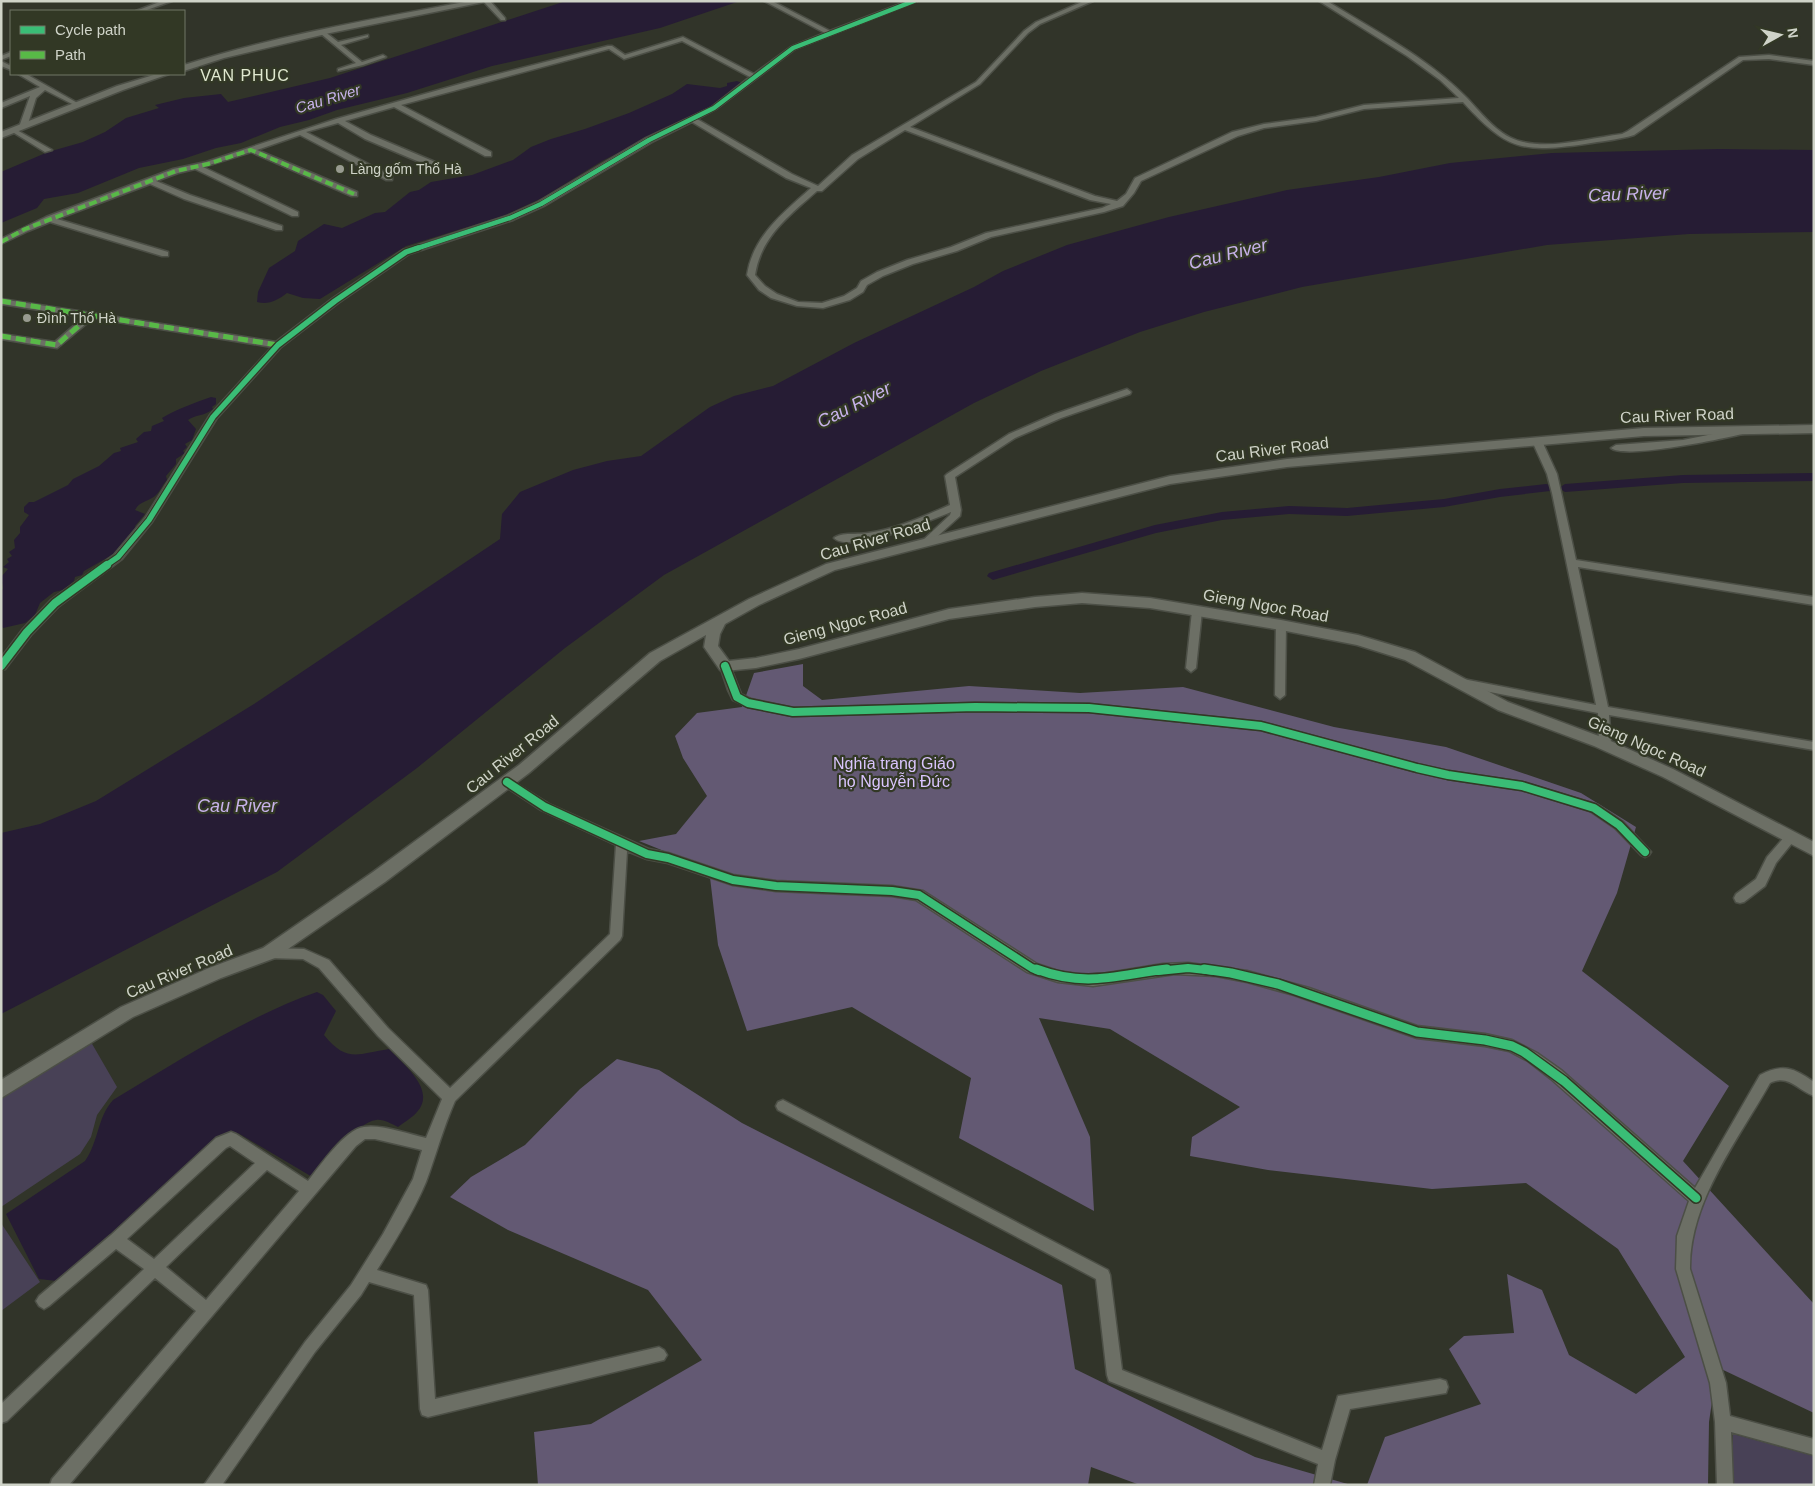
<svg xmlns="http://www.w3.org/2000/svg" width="1815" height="1486" viewBox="0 0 1815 1486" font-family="Arial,sans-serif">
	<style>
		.green { fill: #484156 }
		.forest { fill: #635973 }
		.water { fill: #261c34 }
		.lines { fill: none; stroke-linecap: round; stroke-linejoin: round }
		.canal { fill: #261c34; fill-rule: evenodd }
		.minor-casing { stroke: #4c4f46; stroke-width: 3 }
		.secondary-casing { stroke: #4c4f46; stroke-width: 3 }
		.minor { fill: #6c6f65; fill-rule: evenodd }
		.secondary { fill: #6c6f65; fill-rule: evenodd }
		.quiet-far1 { stroke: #58b947; stroke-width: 4; stroke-dasharray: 8 4; stroke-linecap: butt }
		.quiet { stroke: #58b947; stroke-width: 5; stroke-dasharray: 10 5; stroke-linecap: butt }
		.cycleway-far3-casing { stroke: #323825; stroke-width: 6 }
		.cycleway-far2-casing { stroke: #323825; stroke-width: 8 }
		.cycleway-far1-casing { stroke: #323825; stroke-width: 11 }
		.cycleway-casing { stroke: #323825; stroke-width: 12 }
		.cycleway-far3 { stroke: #3abd76; stroke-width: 4.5 }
		.cycleway-far2 { stroke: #3abd76; stroke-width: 5.5 }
		.cycleway-far1 { stroke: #3abd76; stroke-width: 8 }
		.cycleway { stroke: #3abd76; stroke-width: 9 }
		.poi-dot { fill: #989b90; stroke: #323825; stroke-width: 2 }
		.labels { text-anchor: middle; stroke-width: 4.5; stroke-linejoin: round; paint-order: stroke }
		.far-poi-label { font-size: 14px; fill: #cfd3c8; stroke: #323825; text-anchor: start }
		.far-water-label { font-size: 15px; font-style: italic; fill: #c7b2ea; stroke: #323825 }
		.far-quarter-label { font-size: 16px; letter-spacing: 1px; fill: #e0e8d0; stroke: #323825 }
		.street-label { font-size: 16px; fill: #cfd3c8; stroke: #323825 }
		.park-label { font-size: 16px; fill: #dac5fe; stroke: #323825 }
		.water-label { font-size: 18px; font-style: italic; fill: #c7b2ea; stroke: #323825 }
	</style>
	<rect width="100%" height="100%" fill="#313429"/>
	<path class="green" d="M91 1042 117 1087 97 1115 91 1137 80 1154 1 1207V1098Z
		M1 1223 40 1282 1 1311Z
		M1733 1434 1814 1456V1485H1733Z"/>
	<path class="forest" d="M803 664V686L822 700 969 686 1080 693 1183 687 1334 727 1446 747 1581 793 1636 827 1617 893 1582 971 1729 1086 1683 1161 1814 1304V1413L1717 1367 1709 1422 1708 1485H1367L1385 1437 1481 1404 1449 1349 1464 1336 1514 1333 1507 1274 1542 1290 1569 1355 1636 1394 1685 1357 1618 1249 1526 1183 1432 1189 1268 1170 1190 1156 1192 1137 1240 1107 1110 1029 1039 1018 1090 1137 1094 1211 959 1138 971 1078 852 1007 747 1031 718 945 709 869 639 841 676 834 707 796 683 758 675 736 697 713 742 707 754 673Z
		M617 1059 659 1070 742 1123 1062 1285 1075 1369 1255 1457 1351 1485H1140L1091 1467 1088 1485H538L534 1432 591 1424 702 1360 648 1290 508 1230 450 1197 471 1177 525 1145 580 1089Z"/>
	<path class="water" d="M566 1H740L660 28 492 66 407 93 337 110 309 120 280 127 241 143 216 148 183 159 139 168 78 193 44 199 37 208 1 223V172L48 152 83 142 105 132 126 118 159 108 155 105 184 98 221 94 228 102 330 78Z
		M737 81 742 83 739 87 712 106 602 161 542 198 503 216 406 246 320 299 303 298 287 293C278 300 269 305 257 302L258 292 269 268 295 251 298 241 324 224 342 228 375 213 385 212 410 192 419 190 431 182 472 175 513 160 531 147 551 139 585 129 629 113 672 94 687 84 720 88 727 86V83Z
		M1719 149 1814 150V232L1689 234 1547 245 1302 287 1204 312 1140 332 1041 371 974 403 664 575 565 648 417 768 277 872 1 1014V833L40 824 96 801 254 704 500 539 502 514 520 492 573 470 607 461 641 456 710 407 734 396 773 386 854 343 974 287 1003 271 1067 245 1169 217 1287 190 1379 177 1450 163 1552 153Z
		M211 397 216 398V404L212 407 213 409C203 417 196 414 188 420L196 429 192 440 185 444 187 447 183 451 185 453 176 459V464L166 476 167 480C162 485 160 492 155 496 147 502 140 501 135 510L145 514 135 526 136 528 112 555 84 571 82 575 75 577 74 581 63 590 54 592 40 603 35 615 25 623 3 628 1 625V593L3 588 1 577 8 569 3 567 9 562 7 559 12 556 9 552 15 548 14 540 20 533V527L29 515 24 512V507L29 502H34L68 485 73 479 99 466 114 453 121 451 120 448 138 442 136 439 144 432 151 431 152 426 164 421 162 418C177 409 194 403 211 397Z
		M317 992 323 995 336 1011 324 1035C347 1063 357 1054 389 1049 403 1064 437 1090 417 1112 412 1118 404 1122 398 1127 391 1124 384 1119 376 1120 357 1122 327 1163 314 1178L238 1133 220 1139 57 1281 39 1279 6 1214 85 1161C99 1141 97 1118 113 1100 176 1062 248 1016 317 992Z"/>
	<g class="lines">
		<path class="canal" d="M1814 473V481L1683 483 1565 492 1559 488 1565 484 1683 475Z
			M1546 484 1550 485 1552 488 1550 491 1500 497 1444 507 1347 516 1289 514 1222 520 1156 533 993 580 987 576 989 573 1155 525 1222 512 1289 506 1347 508 1444 499 1500 489Z"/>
		<g class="minor-casing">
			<path id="minor" d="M162 1H172L144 11H136Z
				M483 1H490L505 18V20H501Z
				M764 1H772L830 31 908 1H917L795 49 716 109 697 119 792 174 818 186 852 155 976 82 1024 31 1036 22 1084 1H1093L1040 24 1028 33 980 84 910 127 1095 196 1117 201 1126 194 1135 178 1232 132 1264 124 1316 117 1364 105 1459 98 1440 80 1407 56 1319 1H1327C1375 31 1427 57 1467 98 1483 115 1499 137 1523 142 1554 149 1591 138 1622 134L1628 131 1739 57 1769 55 1814 61V65L1769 59 1743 60 1634 135C1618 140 1601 141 1585 144 1521 153 1507 150 1463 102L1364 109 1316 121 1264 128 1238 136 1141 181 1134 193 1123 206 1104 212 991 237 957 251 913 264 883 276 867 285 863 292 850 300 823 308 797 306 771 298 759 290 747 275C753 236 783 213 811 188L786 178 692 122 652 142 544 206 513 220 409 254 338 303 281 347 217 418 152 522 122 559 59 606 31 635 5 669 1 670V658L23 629 51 600 114 555 145 518 210 415 272 347 93 318 57 348 1 339V334L55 342 84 317 1 304V299L276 342 332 299 403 250 507 216 538 202 646 138 712 107 750 77 682 41 624 59 609 49 401 105 491 152V156H485L394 107 345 121 371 135 435 162V166H429L365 139 338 123 306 132 392 176V180H386L300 135 257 150 357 192V196H351L251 152 203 167 298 212V216H292L195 169 178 173 156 181 190 195 282 226V230H276L184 199 150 184 57 219 168 252V256H162L50 222 28 231 1 244V239L46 217 173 169 206 162 336 119 467 82 608 46H612L625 55 683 37 754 74 791 47 825 33ZM905 130 1090 200 1111 204 1102 208 986 233 951 247 907 260 877 272 861 281 857 288 844 296 822 303 798 302 777 294 765 286 755 275C761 236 790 215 817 191H822L858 159Z
				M320 31H324L338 42 368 35V37L341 45 362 62 383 55 386 57 363 65 338 71V69L356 63 320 33Z
				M11 52V56L1 60V56Z
				M1 61 11 66V70L1 66Z
				M18 74H26L81 105 76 106 45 90 36 98 27 127 21 128 19 127 30 96 1 108V103L40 87Z
				M11 129H15L52 150 45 152 11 131Z
				M1127 389 1131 392 1130 394 1061 418 1015 438 955 477 961 510 960 516 929 544 926 545 921 542 950 515 951 512C931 520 850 554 834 538 841 532 859 535 868 533 897 529 924 516 950 505L945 476 947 474 1009 434 1055 414Z
				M1748 427 1751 428V432C1731 437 1625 460 1611 448L1616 445 1683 440Z
				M1537 438 1542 441 1557 474 1576 560 1814 597V605L1578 567 1608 707 1814 742V750L1609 715 1611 744 1605 748 1599 744 1598 713 1459 686 1458 683 1463 679 1596 705 1552 493 1547 474 1532 441Z
				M1197 607 1202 611 1196 668 1191 672 1186 668 1192 611Z
				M1281 621 1286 625 1285 695 1280 699 1275 695 1276 625Z
				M725 662 730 666 741 694 751 699 793 708 975 703 1089 704 1261 722 1417 764 1448 771 1522 782 1598 805 1623 822 1651 852 1649 855 1645 857 1641 855 1615 828 1590 811 1522 790 1448 779 1417 772 1261 730 1089 712 975 711 793 716 748 707 733 700 728 690 720 666Z
				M507 778 549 804 649 849 668 853 733 875 776 881 892 886 923 891 1037 964 1058 971 1084 975 1102 974 1163 964 1188 963 1247 971 1309 988 1417 1026 1485 1034 1512 1040 1537 1053 1561 1070 1695 1188 1760 1075C1783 1063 1794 1068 1814 1082V1096C1797 1090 1789 1074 1770 1083 1738 1140 1689 1202 1690 1269L1726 1383 1730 1416 1814 1439V1455L1731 1432 1733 1485H1717L1715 1422 1710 1383 1676 1269 1677 1236 1689 1201 1551 1079 1528 1061 1509 1051 1485 1046 1417 1038 1294 995 1247 982 1216 976 1175 974 1093 986 1058 982 1027 972 916 900 892 896 776 891 733 885 668 863 647 859 627 851 622 936 620 940 455 1101C443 1128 436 1155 426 1182 414 1211 394 1243 377 1270L426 1285 428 1290 435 1399 659 1347 664 1350 667 1355 664 1360 428 1417 422 1415 420 1409 414 1295 369 1282 361 1295 315 1352 222 1485H204L305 1342 351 1285 383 1234 413 1179 422 1150 375 1139H365L356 1146 69 1485H50L52 1479 196 1311 155 1278 7 1421 1 1423V1404L144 1269 116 1249 49 1306 44 1309 39 1306 36 1301 39 1296 111 1235 216 1138 231 1132 236 1134 308 1181C320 1166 345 1129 364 1127 381 1124 408 1134 426 1138L442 1099 378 1036 319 968 303 959 269 958 265 957 263 953 265 949 269 948 304 949 329 960 388 1028 450 1088 610 934 616 845 541 810 503 785 501 782 503 779ZM230 1146 255 1163 154 1259 127 1239 226 1148ZM267 1170 299 1191 206 1300 166 1267Z
				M1791 832 1795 834 1797 837 1776 863 1765 886 1744 902 1740 903 1736 902 1734 898 1736 894 1756 879 1767 857 1787 834Z
				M783 1100 1108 1270 1110 1275 1122 1370 1322 1450 1338 1396 1440 1379 1446 1381 1448 1387 1446 1393 1350 1409 1335 1460 1330 1485H1314L1318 1464 1109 1381 1107 1375 1096 1279 778 1110 776 1106 778 1102Z"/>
		</g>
		<g class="secondary-casing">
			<path id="secondary" d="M470 1H489L330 33 224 58 184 71V65C277 35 374 19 470 1Z
				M157 74H169L123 90 1 138V132L117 86Z
				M1814 425V433L1644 436 1287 467 1170 484 835 570 759 605 725 624 720 634 718 646 729 661 756 658 799 649 949 609 1035 597 1082 593 1150 598 1281 620 1358 635 1415 652 1508 702 1604 738 1673 769 1814 842V856L1663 777 1594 746 1498 710 1405 660 1357 645 1281 630 1150 608 1082 603 1035 607 949 619 799 659 756 668 725 671 720 670 704 647 706 635 660 661 529 773 385 882 275 958 221 978 133 1017 1 1098V1080L121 1007 209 968 263 948 373 872 519 765 650 653 749 599 826 564 1170 476 1287 459 1644 428Z"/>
		</g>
		<use href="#minor" class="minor"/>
		<use href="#secondary" class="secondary"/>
		<path class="quiet-far1" d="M1 242 25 229 176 171 208 164 251 150 354 194"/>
		<path class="quiet" d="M1 301 278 345
			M1 336 57 345 91 315"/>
		<g class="cycleway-far3-casing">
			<path id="cycleway-far3" d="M415 249 510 218 541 204 649 140 714 108 793 48 914 1"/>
		</g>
		<g class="cycleway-far2-casing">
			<path id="cycleway-far2" d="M105 566 118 557 149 520 213 417 278 345 335 301 406 252 418 248"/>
		</g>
		<g class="cycleway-far1-casing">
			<path id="cycleway-far1" d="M1 666 27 632 55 603 107 565
				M725 666 737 697 748 703 793 712 975 707 1089 708 1261 726 1417 768 1448 775 1522 786 1594 808 1619 825 1645 852
				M507 782 545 807 647 854 668 858 733 880 776 886 892 891 919 895 1032 968 1039 971
				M1158 971 1188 968 1215 971"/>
		</g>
		<g class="cycleway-casing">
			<path id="cycleway" d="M1036 969C1087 988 1117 975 1167 969
				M1204 969 1231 973 1278 984 1417 1032 1485 1040 1512 1046 1524 1052 1564 1081 1696 1198"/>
		</g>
		<use href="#cycleway-far3" class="cycleway-far3"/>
		<use href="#cycleway-far2" class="cycleway-far2"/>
		<use href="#cycleway-far1" class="cycleway-far1"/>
		<use href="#cycleway" class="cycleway"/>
	</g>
	<g class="poi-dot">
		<circle cx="340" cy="169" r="5"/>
		<circle cx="27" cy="318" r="5"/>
	</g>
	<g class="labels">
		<g class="far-poi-label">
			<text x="350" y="174">Làng gốm Thổ Hà</text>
			<text x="37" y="323">Đình Thổ Hà</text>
		</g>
		<g class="far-water-label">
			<text transform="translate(328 99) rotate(-17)" y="5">Cau River</text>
		</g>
		<g class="far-quarter-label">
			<text x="245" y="81">VAN PHUC</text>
		</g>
		<g class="street-label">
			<text transform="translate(1677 415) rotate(-2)" y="6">Cau River Road</text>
			<text transform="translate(1272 449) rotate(-7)" y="6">Cau River Road</text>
			<text transform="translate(875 539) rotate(-16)" y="6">Cau River Road</text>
			<text transform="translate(1266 605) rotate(10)" y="6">Gieng Ngoc Road</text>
			<text transform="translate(845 623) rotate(-15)" y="6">Gieng Ngoc Road</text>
			<text transform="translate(1647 746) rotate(24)" y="6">Gieng Ngoc Road</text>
			<text transform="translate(512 754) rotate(-39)" y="6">Cau River Road</text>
			<text transform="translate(179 971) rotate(-23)" y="6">Cau River Road</text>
		</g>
		<g class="park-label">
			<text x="894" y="769">Nghĩa trang Giáo<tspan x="894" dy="18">họ Nguyễn Đức</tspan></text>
		</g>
		<g class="water-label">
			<text transform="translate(1628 194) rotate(-2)" y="6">Cau River</text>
			<text transform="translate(1228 254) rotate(-14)" y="6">Cau River</text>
			<text transform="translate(854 405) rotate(-27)" y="6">Cau River</text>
			<text x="237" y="812">Cau River</text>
		</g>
	</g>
	<rect width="1815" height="1486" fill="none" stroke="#cfd3c8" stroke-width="5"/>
	<rect x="10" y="10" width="175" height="65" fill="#323825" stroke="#717666"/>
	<rect x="20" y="26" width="25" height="8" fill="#3abd76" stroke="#717666"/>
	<text x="55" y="35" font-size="15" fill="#cfd3c8">Cycle path</text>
	<rect x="20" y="51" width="25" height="8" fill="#58b947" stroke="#717666"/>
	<text x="55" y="60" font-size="15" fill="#cfd3c8">Path</text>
	<g transform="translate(1780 35) rotate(82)" stroke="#323825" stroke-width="4" paint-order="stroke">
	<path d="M0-4L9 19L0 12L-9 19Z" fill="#cfd3c8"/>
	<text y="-8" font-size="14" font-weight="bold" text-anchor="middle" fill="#cfd3c8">N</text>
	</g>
</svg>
